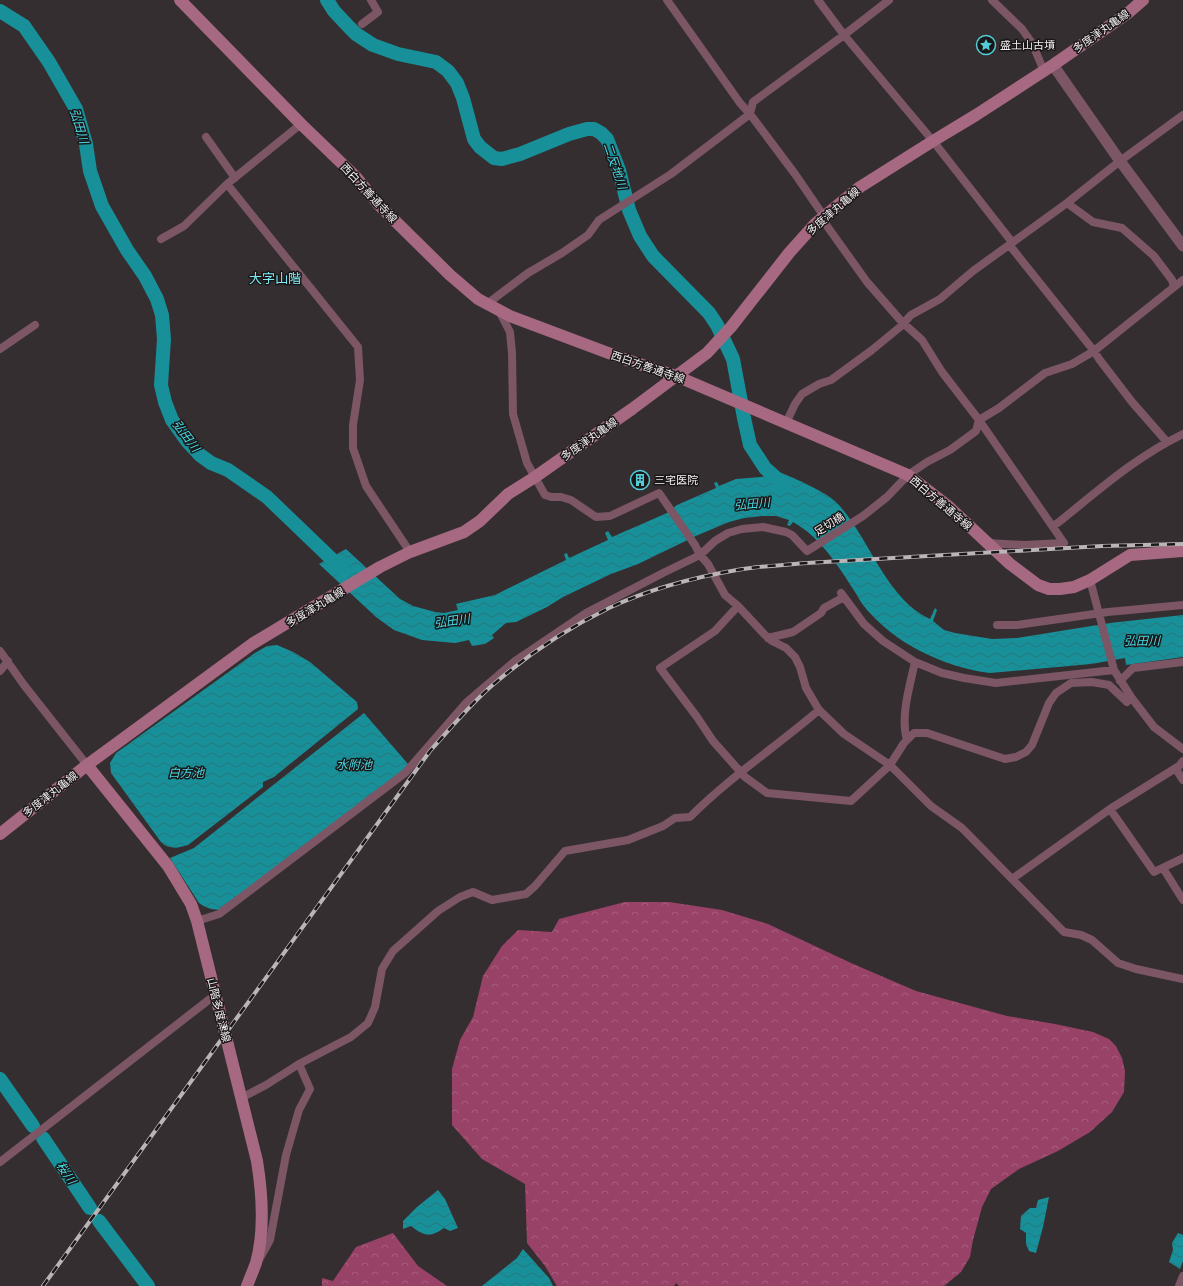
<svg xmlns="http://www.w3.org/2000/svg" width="1183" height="1286" viewBox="0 0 1183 1286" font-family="'Varela Round','Noto Sans JP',sans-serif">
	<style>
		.forest { fill: url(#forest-crowns) }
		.water { fill: url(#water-waves) }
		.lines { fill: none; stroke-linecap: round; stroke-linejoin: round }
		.river { stroke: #179099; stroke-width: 14 }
		.minor { stroke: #7c5664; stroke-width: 8 }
		.tertiary { stroke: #7c5664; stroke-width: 11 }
		.secondary { stroke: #a66981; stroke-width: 12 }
		.rail-casing { stroke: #bbb5b7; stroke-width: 4 }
		.rail { stroke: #1a1718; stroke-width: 2.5; stroke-dasharray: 8; stroke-linecap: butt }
		.labels { text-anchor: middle; stroke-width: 3; stroke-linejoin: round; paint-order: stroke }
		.street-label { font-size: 11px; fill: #f4eff1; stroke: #1a1718 }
		.poi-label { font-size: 11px; fill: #f4eff1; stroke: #1a1718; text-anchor: start }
		.water-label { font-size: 12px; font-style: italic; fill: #48dae5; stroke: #1a1718 }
		.quarter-label { font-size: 13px; fill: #7eeaf3; stroke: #1a1718 }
	</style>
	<defs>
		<pattern id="forest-crowns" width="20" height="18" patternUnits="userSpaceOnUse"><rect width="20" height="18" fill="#984267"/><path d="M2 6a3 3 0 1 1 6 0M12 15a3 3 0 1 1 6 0" fill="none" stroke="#a75e7d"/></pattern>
		<pattern id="water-waves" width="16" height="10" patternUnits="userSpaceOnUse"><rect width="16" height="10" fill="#179099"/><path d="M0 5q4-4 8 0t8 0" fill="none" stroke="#28777d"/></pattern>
	</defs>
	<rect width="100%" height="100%" fill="#352e30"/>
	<path class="forest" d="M625 902H669L722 910 768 924 851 963 916 991 1007 1016 1055 1024 1093 1032 1109 1039 1116 1046 1122 1058 1125 1071 1124 1092 1112 1112 1090 1132 1058 1151 1019 1169 991 1189 982 1207 973 1240 970 1257 961 1272 944 1286H679L676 1283 674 1286H557L545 1266 527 1243 525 1184 482 1159 452 1125V1069L460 1040 473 1017 483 976 502 946 518 930 552 932 559 919Z
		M393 1233 418 1266 447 1286H322V1278L333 1281 356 1247Z"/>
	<path class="water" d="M779 472C794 478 827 492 838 504 870 539 886 599 930 619L935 608 937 610 933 621 944 630 955 633 992 639 1017 638 1110 623 1183 615V657L1126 665 1125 658 1091 664 990 673C943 667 893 643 863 605 859 600 857 594 853 589 837 564 820 537 793 522L790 526 787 525 789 520 776 516H762L744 518 729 522 698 535 638 564 611 574 563 597 547 607 516 622 506 623 492 635 494 638 485 644 472 646 469 640 455 643 422 640 394 630 376 617 319 564 346 549 400 599 413 606 435 612 444 613 458 610 456 604 495 595 566 560 564 554 567 553 569 558 608 540 605 533 608 531 612 537 667 513 677 505 716 488 714 483 717 482 719 486 736 479 761 477Z
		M277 645 293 652 310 662 357 702 358 709 274 777 263 782V787L188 845C178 848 170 850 161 842L111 773 110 763 116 753 255 653 267 646Z
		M364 713 408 764 405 770 225 909C215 911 207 909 199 903L170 858 194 848Z
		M438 1190 445 1199 458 1228 450 1231 444 1228C430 1238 424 1236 411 1226L403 1229V1221L417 1207Z
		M1049 1197 1043 1227 1036 1253 1029 1251 1026 1244V1233L1020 1229 1021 1216 1030 1208H1036L1038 1200Z
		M1178 1233 1183 1235V1261L1180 1269 1169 1262 1173 1250 1172 1243Z
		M523 1249 549 1278 553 1286H482L517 1258Z"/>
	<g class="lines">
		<path class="river" d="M327 0 334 11 349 27 356 34 373 45 398 54 436 62 448 71 457 83 463 98 474 139 480 147 494 158 502 159 520 154 569 134 587 129H594L601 133 607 139 619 170 629 210 640 236 653 256 709 313 717 325 733 359 744 418 750 445 765 468 785 486
			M0 11 24 26 49 62 76 109 86 144 90 171 102 206 127 250 145 276 157 299 162 315 164 339 161 385 165 402 172 420 187 441 200 455 211 463 228 470 267 497 344 571
			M0 1079 33 1126
			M43 1138 90 1208
			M99 1221 148 1286"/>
		<path class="minor" d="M667 0 740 103 750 114 795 174 821 212 827 226 867 282 902 322 922 340 942 372 979 420 1064 543 1024 545 988 543
			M818 0 844 35 933 141 1012 242 1011 247 1094 351 1099 359 1132 402 1167 442
			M992 0 1022 29 1032 43 1044 71
			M362 24 378 12 371 0
			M206 137 235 178
			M227 184 358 347 360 380 353 425V448L366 486 410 552
			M1067 203 1093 222 1122 228 1154 256 1172 280 1174 287
			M161 239 184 226 227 184 301 124
			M487 304 528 273 562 253 588 235 599 220 671 174 750 114 753 102 844 35 889 0
			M499 311 510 332 512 353 513 414 527 463 545 495 551 497H561L571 500 596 517 610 516 659 493 695 545 700 555 708 564 725 595 738 606 765 635 772 641 786 648 795 657 800 667 806 688 819 710 844 734 890 765 931 806 962 828 1064 932 1081 935 1092 940 1118 963 1136 969 1183 979
			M0 349 35 325
			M786 423 795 404 802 394 819 384 831 380 872 350 900 327 911 315 940 299 973 271 1067 203 1120 161 1183 115
			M1053 526 1059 522C1099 490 1137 456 1183 434
			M1090 580 1114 670 1131 697 1154 727 1183 749
			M841 593 864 624 883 641 915 662 942 673 964 678 996 683 1114 670
			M738 606 715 631 660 668 697 717 713 741 745 777 767 793 851 801 890 765 904 743 914 733H927L1005 759 1016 757 1026 752 1032 745 1049 703 1056 693 1071 683 1092 682 1109 685 1127 702 1131 697
			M997 625H1017L1108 612 1183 605
			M768 638 793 632 821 613 824 608 844 597
			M0 651 24 685 87 765
			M0 671 8 661
			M1120 681 1133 668 1183 662
			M907 740C900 717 910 685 915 662
			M1183 761 1179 766 1176 769 1183 780
			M1110 809 1154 872 1183 858
			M1163 868 1183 900
			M1012 879 1110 809 1179 766
			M197 921 219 914 405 773 467 702 515 661 586 613 663 573 700 555 715 541 728 533 742 529 763 527 786 532 792 535 807 551 863 516 887 497 908 475 927 462 950 450 976 431 979 420 999 408 1045 373 1072 364 1094 351 1183 280
			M241 1098 266 1085 299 1064 351 1037 368 1023 375 1007 382 969 393 951 438 911 460 897 473 892 492 900 526 894 535 886 565 851 628 840 663 826 675 818 690 817C730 777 777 746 819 710
			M0 1162 215 995
			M260 1258 270 1240 286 1155 299 1110 310 1089 299 1064
			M1179 1286 1183 1276"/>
		<path class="tertiary" d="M1053 65 1120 161 1183 246"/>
		<path class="secondary" d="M180 0 301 124 356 177 379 205 450 275 478 299 510 316 627 360 676 376 908 475 948 506 1010 564 1038 585 1049 589H1060L1074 587 1090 580 1130 555 1183 551
			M87 765 168 866 191 904 197 921 257 1161C262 1192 265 1231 256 1263 253 1271 250 1278 247 1286
			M0 834 87 765 252 644 380 567 410 552 464 532 480 521 508 494 535 477 632 409 707 353 731 327 789 253 815 224 860 187 933 141 976 115 1053 65 1128 13 1143 0"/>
		<g class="rail-casing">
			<path id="rail" d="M43 1286 430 751C451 728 471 703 495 683 530 653 568 628 609 608 647 590 696 577 737 570 760 566 784 565 807 563L1102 546 1183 544"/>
		</g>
		<use href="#rail" class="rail"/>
	</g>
	<defs>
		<g id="sight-ring" transform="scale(1)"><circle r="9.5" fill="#1a1718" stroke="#52ccd5" stroke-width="1.5"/><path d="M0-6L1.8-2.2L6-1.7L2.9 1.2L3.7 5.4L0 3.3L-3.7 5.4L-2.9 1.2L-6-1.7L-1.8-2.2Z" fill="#52ccd5"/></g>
		<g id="building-ring" transform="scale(1)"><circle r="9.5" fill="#1a1718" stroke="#52ccd5" stroke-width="1.5"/><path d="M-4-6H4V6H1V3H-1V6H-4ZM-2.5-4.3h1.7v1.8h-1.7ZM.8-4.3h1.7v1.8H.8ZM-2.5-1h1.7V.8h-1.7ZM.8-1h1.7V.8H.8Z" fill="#52ccd5"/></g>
	</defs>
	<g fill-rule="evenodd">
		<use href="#sight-ring" x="986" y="45"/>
		<use href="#building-ring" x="640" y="480"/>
	</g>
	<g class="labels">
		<g class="street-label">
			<text transform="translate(1101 31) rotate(-35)" y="4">多度津丸亀線</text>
			<text transform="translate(369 193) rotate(47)" y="4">西白方善通寺線</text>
			<text transform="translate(833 211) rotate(-41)" y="4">多度津丸亀線</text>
			<text transform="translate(648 367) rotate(19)" y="4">西白方善通寺線</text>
			<text transform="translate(589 439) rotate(-35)" y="4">多度津丸亀線</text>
			<text transform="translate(941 503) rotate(40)" y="4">西白方善通寺線</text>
			<text transform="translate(829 524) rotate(-32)" y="4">足切橋</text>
			<text transform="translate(315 607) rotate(-31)" y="4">多度津丸亀線</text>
			<text transform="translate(50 794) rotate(-38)" y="4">多度津丸亀線</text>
			<text transform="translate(219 1010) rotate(76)" y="4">山階多度津線</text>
		</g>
		<g class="poi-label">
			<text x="1000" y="49">盛土山古墳</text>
			<text x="654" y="484">三宅医院</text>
		</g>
		<g class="water-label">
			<text transform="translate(79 126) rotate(73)" y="4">弘田川</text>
			<text transform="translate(615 166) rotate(71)" y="4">二反地川</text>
			<text transform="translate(186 436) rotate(53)" y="4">弘田川</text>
			<text transform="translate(752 504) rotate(-5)" y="4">弘田川</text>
			<text transform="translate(452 621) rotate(-8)" y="4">弘田川</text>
			<text x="1142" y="645">弘田川</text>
			<text x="354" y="769">水附池</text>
			<text x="186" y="777">白方池</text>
			<text transform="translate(66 1173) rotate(56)" y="4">桜川</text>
		</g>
		<g class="quarter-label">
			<text x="275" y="283">大字山階</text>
		</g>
	</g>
</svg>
